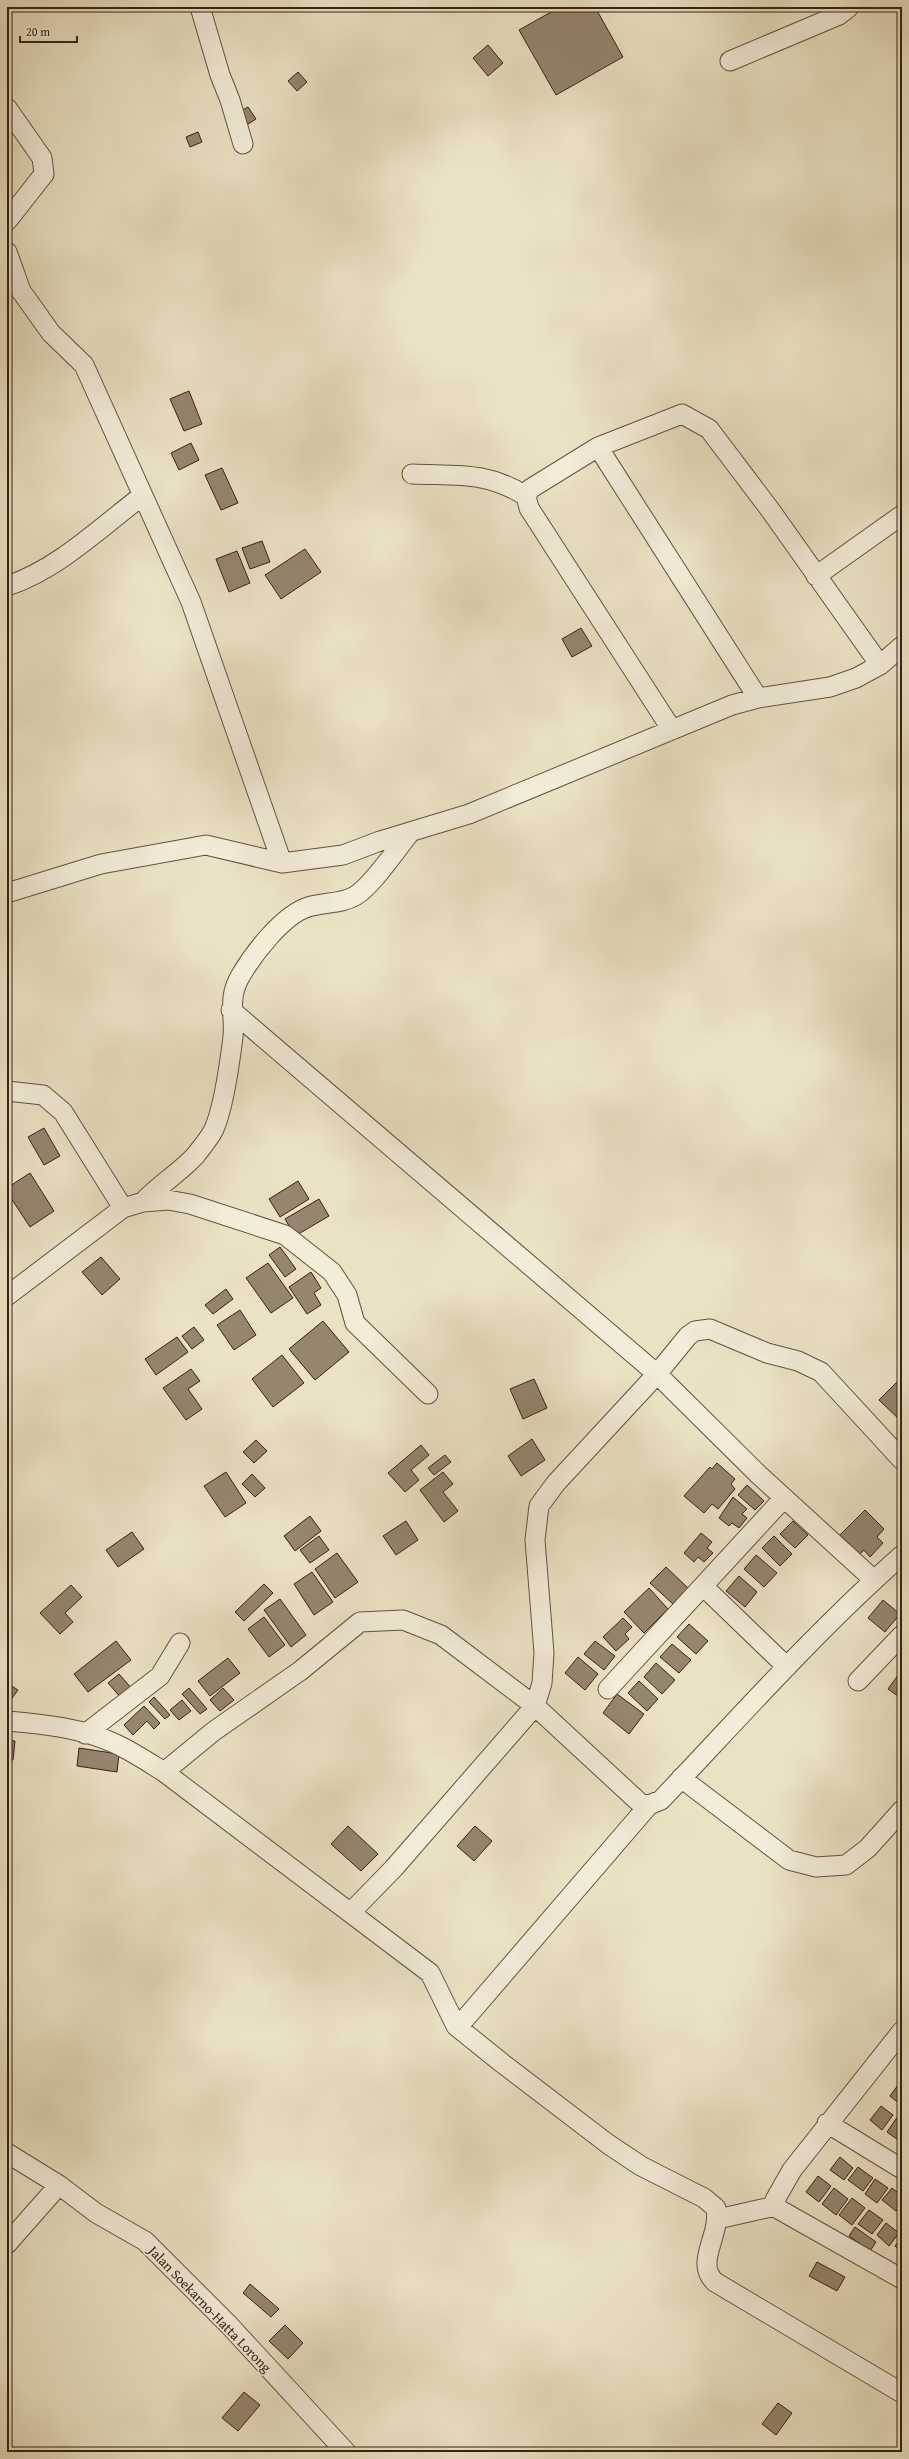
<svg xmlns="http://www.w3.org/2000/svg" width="909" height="2459" viewBox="0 0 909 2459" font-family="'Gentium Book Plus',serif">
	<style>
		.building { fill: #96856f; stroke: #392013 }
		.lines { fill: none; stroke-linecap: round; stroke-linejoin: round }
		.minor-casing { stroke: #66503f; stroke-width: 21 }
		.minor { stroke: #f2ecd9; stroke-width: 19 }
		.labels { text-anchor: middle; stroke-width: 3.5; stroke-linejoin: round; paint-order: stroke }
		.street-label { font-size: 14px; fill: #392013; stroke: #f2ecd9 }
	</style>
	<rect width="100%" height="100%" fill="#ebe2c4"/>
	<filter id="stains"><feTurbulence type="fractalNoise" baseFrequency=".005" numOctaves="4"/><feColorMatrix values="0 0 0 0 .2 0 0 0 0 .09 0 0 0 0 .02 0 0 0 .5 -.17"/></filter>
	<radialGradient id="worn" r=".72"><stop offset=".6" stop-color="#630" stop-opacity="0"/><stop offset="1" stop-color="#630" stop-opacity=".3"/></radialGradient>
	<path class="building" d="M560 7H595L623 57 556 95 519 30Z
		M488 45 503 63 488 76 473 58Z
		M298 72 307 82 297 91 288 81Z
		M248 107 256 119 245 126 237 113Z
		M198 132 202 142 190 147 186 137Z
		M189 391 202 424 184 431 170 399Z
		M191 443 199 460 179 470 171 453Z
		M222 468 238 503 221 510 205 475Z
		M262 541 270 562 250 569 242 548Z
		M305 549 321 572 281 599 265 575Z
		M237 551 250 583 229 592 216 559Z
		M581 628 592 646 572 657 562 639Z
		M44 1128 60 1156 44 1165 28 1137Z
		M30 1173 54 1211 30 1227 7 1192V1188Z
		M298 1181 309 1199 280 1217 269 1199Z
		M319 1199 329 1216 295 1236 285 1219Z
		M280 1247 296 1269 285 1277 269 1255Z
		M101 1257 120 1279 102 1295 82 1272Z
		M268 1263 293 1298 271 1313 246 1278Z
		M311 1272 321 1288 314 1293 321 1305 307 1314 289 1287Z
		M226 1289 233 1299 213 1314 205 1305Z
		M240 1310 256 1335 234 1350 217 1325Z
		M323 1321 349 1352 315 1380 289 1349Z
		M194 1327 204 1340 192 1349 182 1336Z
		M177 1337 188 1352 156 1375 145 1359Z
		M282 1355 304 1383 273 1407 252 1379Z
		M191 1369 200 1381 188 1389 202 1409 186 1420 163 1388Z
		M902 1377V1422L879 1400Z
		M534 1379 547 1408 523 1419 510 1389Z
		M532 1439 545 1460 521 1476 508 1456Z
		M256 1440 267 1451 254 1463 243 1452Z
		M421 1445 429 1455 411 1470 419 1480 405 1492 388 1473Z
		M445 1455 451 1462 434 1475 428 1468Z
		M717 1463 735 1479 731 1484 735 1489 718 1509 712 1504 704 1513 684 1496 710 1467 712 1469Z
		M226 1472 246 1503 225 1517 204 1486Z
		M443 1472 453 1484 443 1492 458 1511 444 1522 420 1490Z
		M252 1474 265 1488 255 1497 242 1484Z
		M747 1485 764 1501 755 1510 738 1495Z
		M733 1497 747 1509 742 1514 747 1518 739 1528 732 1523 729 1526 719 1518Z
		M865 1510 884 1529 877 1537 883 1543 870 1557 864 1550 860 1554 840 1535Z
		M310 1516 321 1531 295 1551 284 1536Z
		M406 1521 418 1540 396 1555 383 1536Z
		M793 1521 808 1535 795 1548 780 1534Z
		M132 1532 144 1549 118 1567 106 1550Z
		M701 1533 712 1542 707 1548 713 1553 704 1562 698 1557 694 1562 684 1553Z
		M319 1536 329 1550 310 1563 300 1550Z
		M774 1536 792 1554 780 1566 762 1548Z
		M337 1553 358 1582 335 1598 315 1569Z
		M756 1555 777 1573 764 1587 744 1569Z
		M666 1567 688 1588 673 1604 650 1583Z
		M312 1572 333 1602 314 1615 294 1584Z
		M739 1576 757 1592 745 1607 726 1591Z
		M264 1584 273 1593 244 1621 235 1612Z
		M71 1585 82 1597 65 1613 73 1622 60 1634 40 1613Z
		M649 1588 668 1609 644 1633 624 1612Z
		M280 1599 306 1635 291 1647 264 1610Z
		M883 1600 900 1614 885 1632 868 1618Z
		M264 1617 285 1645 269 1657 248 1629Z
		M623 1618 632 1627 625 1634 629 1639 616 1651 603 1637Z
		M689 1624 708 1641 696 1654 677 1637Z
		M116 1641 131 1660 88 1692 74 1674Z
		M595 1641 615 1656 604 1670 584 1654Z
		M672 1644 691 1660 679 1673 660 1657Z
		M578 1657 598 1674 585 1690 565 1673Z
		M228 1658 240 1673 210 1696 198 1681Z
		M656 1663 675 1680 662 1694 644 1677Z
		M901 1671 902 1672V1699L888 1689Z
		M119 1674 133 1690 122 1699 108 1683Z
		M639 1681 658 1699 647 1711 628 1693Z
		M7 1683 18 1690 7 1705Z
		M189 1688 207 1709 200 1714 182 1694Z
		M223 1688 234 1700 220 1711 210 1700Z
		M617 1694 644 1714 629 1734 603 1713Z
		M154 1697 170 1715 165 1719 149 1702Z
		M182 1700 191 1711 179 1720 170 1710Z
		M144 1706 160 1723 154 1729 147 1721 133 1735 124 1725Z
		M7 1740 15 1741 13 1760H7Z
		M79 1748 119 1754 117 1772 77 1766Z
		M348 1826 378 1854 361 1871 331 1844Z
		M475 1826 492 1841 474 1861 457 1846Z
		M901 2081 902 2082V2106L890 2096Z
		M881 2106 893 2115 882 2130 870 2120Z
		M898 2116 902 2119 901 2142 887 2132Z
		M840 2157 853 2168 844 2180 830 2170Z
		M858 2167 873 2178 863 2191 848 2180Z
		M818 2176 831 2186 819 2202 806 2192Z
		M875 2179 888 2188 877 2203 865 2194Z
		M834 2188 848 2199 836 2215 822 2204Z
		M892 2188 902 2196V2203L896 2211 882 2200Z
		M852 2198 865 2208 852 2225 839 2215Z
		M869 2210 883 2220 872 2234 858 2224Z
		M886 2223 899 2233 889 2246 877 2235Z
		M855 2227 876 2242 870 2251 849 2236Z
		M902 2237V2252L895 2246Z
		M817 2262 845 2277 837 2291 809 2276Z
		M250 2284 279 2309 271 2317 243 2293Z
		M285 2325 303 2343 288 2359 269 2341Z
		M244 2392 260 2405 238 2431 222 2418Z
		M778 2403 792 2413 776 2435 762 2424Z"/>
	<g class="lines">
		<g class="minor-casing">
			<path id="minor" d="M200 7 220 75 230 100 243 144
				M730 61 839 15 849 7
				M7 108 42 158 44 174 7 221
				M7 252 21 291 51 333 84 365 191 602 282 863
				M598 447 758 698
				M412 474C457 476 486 471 526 496
				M816 576 902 515
				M7 586C57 570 101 527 142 496
				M672 730 529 508 526 496 530 489 598 447 682 414 709 429 771 511 880 665
				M7 893 101 864 206 845 282 863 343 855 380 841 469 814 732 705 758 698 830 687 856 678 880 665 902 646
				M231 1010 657 1374 759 1475 874 1580
				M7 1091 43 1095 63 1112 123 1208
				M143 1202C159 1185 179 1173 195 1156 201 1148 210 1138 214 1129 224 1107 230 1061 233 1037 235 1014 227 998 241 975 254 953 283 915 308 907 324 902 341 904 355 896 372 886 396 850 409 834
				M7 1296 123 1208 143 1202 168 1200 190 1204 285 1235 332 1272 347 1295 355 1323 428 1394
				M704 1587 787 1667
				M858 1681 902 1635
				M608 1689 784 1498
				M7 1721C44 1724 82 1728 116 1744 133 1752 148 1762 164 1772L214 1731 300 1671 360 1622 403 1620 441 1635 535 1706 641 1804 649 1805
				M85 1734 160 1676 180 1643
				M164 1772 430 1973 456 2026 502 2063 608 2144 641 2166 704 2198 716 2208C721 2237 694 2262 715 2282L902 2393
				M681 1778 789 1860 816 1867 846 1865 868 1848 902 1810
				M351 1912 394 1868 535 1706 542 1683 544 1653 535 1540 539 1506 556 1483 657 1374 688 1336 695 1331 710 1329 767 1353 798 1361 821 1372 902 1460
				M458 2027 649 1805 661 1800C740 1717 816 1631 902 1555
				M902 2031 792 2170 775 2200V2206L780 2210 902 2279
				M827 2123 902 2169
				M7 2153 59 2185 96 2213 145 2241 229 2325 346 2452
				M718 2219 775 2206
				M7 2244 59 2185"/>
		</g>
		<use href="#minor" class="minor"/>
	</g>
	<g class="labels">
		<g class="street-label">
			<text transform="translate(210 2309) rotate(46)" y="5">Jalan Soekarno-Hatta Lorong</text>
		</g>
	</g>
	<rect width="909" height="2459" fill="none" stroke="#ebe2c4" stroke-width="24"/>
	<rect x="8" y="8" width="893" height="2443" fill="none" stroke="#392013" stroke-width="2"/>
	<rect x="12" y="12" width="885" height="2435" fill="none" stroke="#392013"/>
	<path d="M20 36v6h57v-6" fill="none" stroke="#392013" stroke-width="2"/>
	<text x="26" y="36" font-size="12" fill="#392013" stroke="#f2ecd9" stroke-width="3" paint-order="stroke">20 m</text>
	<rect width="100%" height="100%" filter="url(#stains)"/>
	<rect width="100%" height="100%" fill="url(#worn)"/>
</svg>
